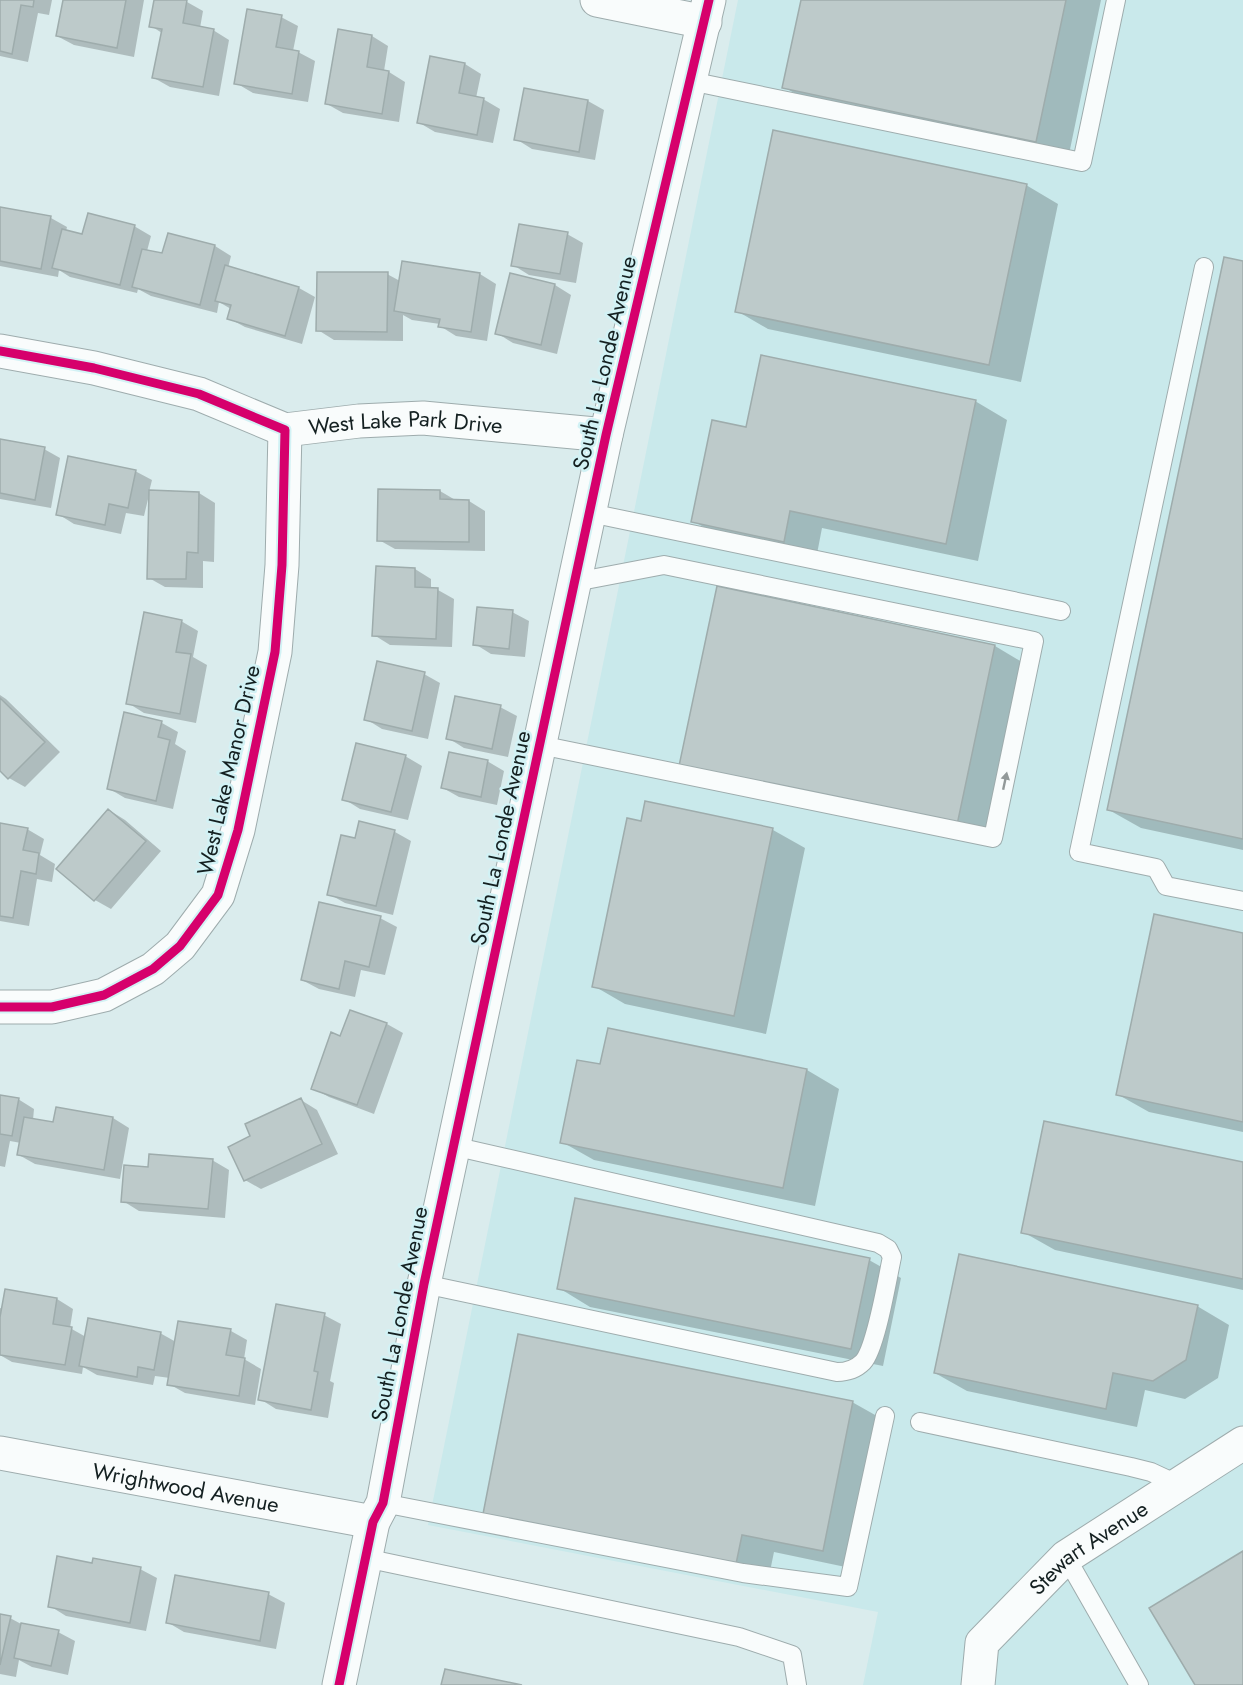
<svg xmlns="http://www.w3.org/2000/svg" width="1243" height="1685" viewBox="0 0 1243 1685" font-family="Jost,sans-serif">
	<style>
		.built { fill: #c9e9eb }
		.shadow { fill: #0003 }
		.building { fill: #bdcaca; stroke: #9eacac; stroke-width: 1.5 }
		.lines { fill: none; stroke-linecap: round; stroke-linejoin: round }
		.lane-casing { stroke: #9eacad; stroke-width: 20 }
		.street-casing { stroke: #9eacad; stroke-width: 35 }
		.lane { stroke: #f9fcfc; stroke-width: 18 }
		.street { stroke: #f9fcfc; stroke-width: 33 }
		.cycleway-casing { stroke: #d2f2f5; stroke-width: 13 }
		.cycleway { stroke: #d6006c; stroke-width: 9 }
		.oneway { fill: #929999 }
		.labels { text-anchor: middle; stroke-width: 5; stroke-linejoin: round; paint-order: stroke }
		.street-label { font-size: 22px; fill: #142021; stroke: #d2f2f5 }
	</style>
	<rect width="100%" height="100%" fill="#daeced"/>
	<path class="built" d="M738 0H1243V1685H863L878 1612 428 1525Z"/>
	<path class="shadow" d="M0 0H52L49 15 38 13 28 62 0 56Z
		M64 0H144L134 57 74 45 57 36Z
		M155 0 187 2 203 11 200 28 213 30 229 40 219 96 170 87 154 78 162 33 151 26Z
		M803 0H1101L1068 159 816 106 784 87Z
		M281 17 298 26 293 51 298 52 315 61 308 102 253 93 236 83Z
		M339 31 372 36 388 46 384 71 389 72 405 82 399 122 343 113 327 104Z
		M465 64 481 74 476 98 483 99 500 109 493 143 435 132 418 122Z
		M588 101 604 110 595 160 532 149 516 139Z
		M1026 185 1058 204 1021 382 768 329 737 311Z
		M0 208 51 218 67 227 66 231 83 235 134 226 151 236 147 251 164 255 215 246 231 256 228 268 299 288 315 297 302 344 245 327 228 318 231 309 219 302 217 313 151 296 138 289 137 293 70 277 59 270 58 277 0 266Z
		M567 234 583 243 576 283 529 275 513 265Z
		M1243 263V850L1141 828 1109 810Z
		M387 274 400 281 480 274 496 284 487 341 456 336 440 326V324L412 320 403 315V341L334 340 318 330Z
		M511 275 555 285 571 295 557 354 513 343 497 333Z
		M975 401 1007 420 978 561 822 528 816 559 725 539 693 521 747 429Z
		M0 441 44 449 60 458 51 508 0 499Z
		M135 471 152 480 149 492 199 493 215 503 214 562 203 561V588L165 587 149 578 150 495H149L144 516 126 513 121 534 74 524 58 514Z
		M379 490 440 491 457 501H469L485 511V551L395 549 379 540Z
		M415 569 431 579V589L438 590 454 599 452 647 390 645 374 635Z
		M718 588 995 646 1027 665 989 842 681 765Z
		M512 612 529 621 525 657 491 654 475 644Z
		M181 621 198 631 193 657 207 665 196 723 144 713 128 703Z
		M424 674 440 683 428 739 382 729 366 719Z
		M0 695 6 699 60 752 25 787 9 778 0 769Z
		M500 707 517 716 508 757 464 748 448 738Z
		M162 723 178 732 175 744 186 751 173 809 125 798 108 788Z
		M405 756 422 766 408 820 360 809 344 799Z
		M487 761 504 771 497 805 459 797 443 788Z
		M646 803 773 830 805 848 766 1034 625 1004 594 986Z
		M109 810 125 820 161 851 111 909 95 900Z
		M360 823 395 832 411 841 393 915 345 903 329 894 356 840Z
		M0 824 27 829 44 839 40 855 55 864 52 882 37 879 29 926 0 921Z
		M380 918 397 927 385 975 361 970 355 997 319 989 302 980Z
		M1243 934V1132L1149 1112 1117 1094Z
		M351 1011 387 1024 403 1033 374 1114 329 1097 313 1088 341 1038Z
		M609 1030 807 1070 839 1089 815 1206 594 1160 562 1142 601 1066Z
		M0 1096 18 1099 34 1109 33 1120 54 1123 113 1118 129 1128 120 1179 35 1164 19 1155 21 1143 10 1141 5 1167 0 1166Z
		M301 1100 317 1110 338 1154 261 1189 245 1180Z
		M212 1160 229 1170 225 1218 139 1211 123 1201 150 1169Z
		M1243 1164V1290L1055 1250 1023 1232Z
		M869 1260 901 1278 883 1366 590 1307 559 1288Z
		M6 1291 57 1299 73 1309 70 1328 86 1337 160 1333 176 1342 231 1331 247 1340 244 1359 261 1369 255 1405 185 1393 169 1384 170 1378 155 1376 153 1385 97 1375 83 1367 82 1374 12 1362 0 1355V1308L3 1309Z
		M1197 1306 1229 1325 1218 1378 1185 1399 1145 1390 1137 1427 967 1391 935 1373Z
		M324 1315 341 1324 330 1381 334 1383 328 1418 276 1409 260 1399Z
		M852 1402 884 1420 855 1569 774 1552 768 1581 516 1531Z
		M93 1564 140 1569 157 1578 146 1631 66 1616 50 1606Z
		M268 1594 285 1603 276 1649 184 1632 167 1622Z
		M0 1615 10 1618 23 1625 58 1632 75 1641 68 1675 32 1667 19 1660 16 1677 0 1674Z"/>
	<path class="building" d="M0 0H34L33 7 21 5 12 54 0 51Z
		M63 0H126L117 48 56 36Z
		M154 0H187L183 23 214 29 203 87 152 78 162 29 149 27Z
		M801 0H1066L1036 142 782 88Z
		M247 9 282 15 276 47 299 51 292 94 234 84Z
		M338 29 372 35 367 67 389 71 382 114 325 104Z
		M430 56 465 63 459 93 484 98 477 135 417 123Z
		M524 88 588 100 579 152 514 140Z
		M773 130 1027 184 989 365 735 312Z
		M0 207 51 216 41 269 0 261Z
		M88 213 135 225 120 285 52 268 62 229 82 234Z
		M519 224 568 232 560 274 511 266Z
		M168 233 215 245 200 305 132 287 142 249 162 253Z
		M1224 257 1243 261V839L1107 810Z
		M402 261 480 273 471 332 438 327 440 319 394 311Z
		M225 265 299 287 285 336 227 319 231 305 215 301Z
		M317 272H388L387 332 316 331Z
		M510 273 555 284 541 345 495 334Z
		M761 355 976 400 946 544 790 511 784 542 691 522 712 420 746 427Z
		M0 439 45 447 35 500 0 493Z
		M68 456 136 470 128 508 109 504 105 525 56 515Z
		M378 489 440 490V499L469 500V542L377 541Z
		M149 490 199 492 198 553 187 552 186 579H147Z
		M376 566 415 568V587L438 588 436 639 372 636Z
		M717 586 995 645 957 825 679 766Z
		M477 607 513 610 509 649 473 645Z
		M144 612 182 620 176 652 191 654 180 714 126 704Z
		M377 661 425 672 412 731 364 720Z
		M455 696 501 705 492 749 446 739Z
		M0 698 45 742 8 779 0 771Z
		M124 712 162 721 158 737 170 740 156 801 107 789Z
		M356 743 406 755 391 812 342 800Z
		M449 752 488 760 481 797 441 788Z
		M645 801 773 828 734 1016 592 987 627 818 641 821Z
		M108 809 146 841 94 901 56 869Z
		M359 821 395 830 376 906 327 895 341 835 355 838Z
		M0 823 28 828 23 850 39 853 36 874 21 871 13 918 0 916Z
		M319 902 381 916 369 967 345 961 339 989 301 980Z
		M1154 914 1243 933V1122L1116 1095Z
		M350 1010 387 1023 357 1105 311 1089 331 1032 340 1036Z
		M608 1028 807 1069 783 1188 560 1143 577 1060 600 1064Z
		M0 1095 19 1098 12 1136 0 1134Z
		M301 1098 322 1144 244 1181 228 1147 250 1136 245 1124Z
		M56 1107 113 1117 104 1170 17 1155 24 1117 53 1122Z
		M1044 1121 1243 1162V1279L1021 1233Z
		M149 1154 213 1159 208 1209 121 1202 124 1165 148 1167Z
		M575 1198 870 1258 851 1349 557 1289Z
		M959 1254 1198 1305 1186 1360 1153 1381 1113 1373 1106 1409 934 1373Z
		M5 1289 57 1298 53 1324 72 1327 65 1365 0 1355V1317Z
		M276 1304 325 1313 314 1371 318 1372 311 1410 258 1400Z
		M88 1318 161 1332 154 1370 138 1367 137 1377 79 1366Z
		M178 1321 231 1329 226 1355 245 1358 239 1396 167 1385Z
		M518 1334 853 1401 823 1551 742 1535 736 1564 483 1514Z
		M1243 1551V1685H1195L1149 1608Z
		M57 1556 92 1563 93 1558 141 1567 130 1623 48 1607Z
		M175 1575 269 1592 260 1641 166 1623Z
		M0 1614 11 1616 0 1665Z
		M21 1623 59 1630 51 1666 14 1658Z
		M445 1669 522 1685H441Z"/>
	<g class="lines">
		<g class="lane-casing">
			<path id="lane" d="M690 81 1082 162 1116 0
				M1204 267 1079 852 1156 868 1166 886 1243 901
				M590 513 1061 611
				M540 745 993 838 1034 641 664 565 575 582
				M424 1284 837 1372C847 1372 855 1370 863 1362 876 1348 887 1280 892 1257L888 1249 878 1243 453 1146
				M920 1422 1131 1467 1151 1472 1179 1485
				M383 1503 743 1573 848 1587 885 1416
				M1066 1557 1139 1685
				M365 1558 739 1637 792 1655 797 1685"/>
		</g>
		<g class="street-casing">
			<g id="street">
				<path d="M597 0 705 22"/>
				<path id="s1" d="M0 351 94 368 199 394 285 430 359 421 423 418 606 435"/>
				<path d="M0 1007H52L104 995 153 969 180 946 218 895 238 830 275 652 282 565 285 430"/>
				<path id="s2" d="M0 1453 373 1522"/>
				<path d="M339 1685 373 1522 383 1503 424 1284 606 435 709 0"/>
				<path id="s3" d="M978 1685 982 1643 1066 1557 1243 1443"/>
			</g>
		</g>
		<use href="#lane" class="lane"/>
		<use href="#street" class="street"/>
		<g class="cycleway-casing">
			<path id="cycleway" d="M0 351 94 368 199 394 285 430 282 565 275 652 238 830 218 895 180 946 153 969 104 995 52 1007H0
				M339 1685 373 1522 383 1503 424 1284 606 435 709 0"/>
		</g>
		<use href="#cycleway" class="cycleway"/>
	</g>
	<defs><path id="oneway-solid" d="M-6-.8H1V-3.2L6.5 0L1 3.2V.8H-6Z" transform="scale(1.5)"/></defs>
	<use class="oneway" href="#oneway-solid" transform="translate(1005 781) rotate(-78)"/>
	<g class="labels">
		<g class="street-label">
			<text transform="translate(604 363) rotate(-77)" y="8">South La Londe Avenue</text>
			<text dy="8" stroke="none"><textPath href="#s1" startOffset="418">West Lake Park Drive</textPath></text>
			<text transform="translate(228 770) rotate(-77)" y="8">West Lake Manor Drive</text>
			<text transform="translate(500 838) rotate(-78)" y="8">South La Londe Avenue</text>
			<text transform="translate(399 1314) rotate(-79)" y="8">South La Londe Avenue</text>
			<text dy="8" stroke="none"><textPath href="#s2" startOffset="189">Wrightwood Avenue</textPath></text>
			<text dy="8" stroke="none"><textPath href="#s3" startOffset="186">Stewart Avenue</textPath></text>
		</g>
	</g>
</svg>
